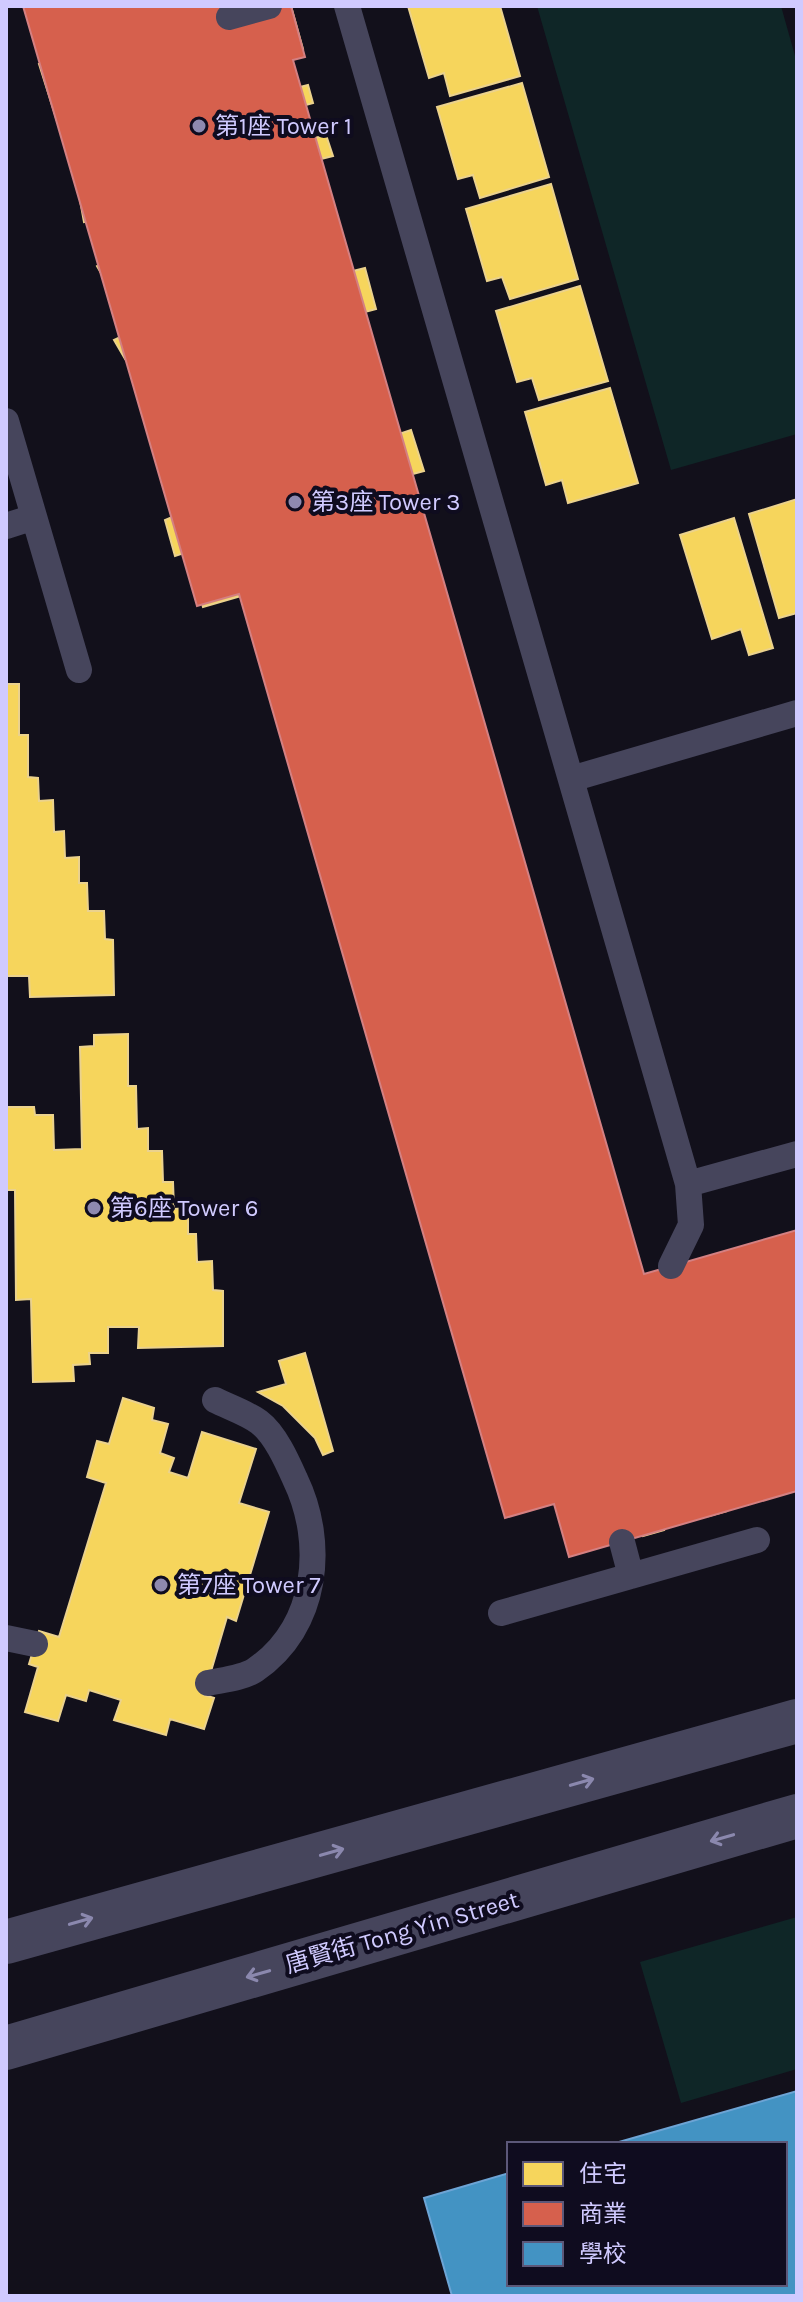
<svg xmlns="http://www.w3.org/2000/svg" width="803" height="2302" viewBox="0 0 803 2302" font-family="Karla,'Noto Sans TC',sans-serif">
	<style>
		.green { fill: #0f2627 }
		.homes { fill: #f6d55c; stroke: #ebd28d; stroke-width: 2 }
		.shops { fill: #d6604d; stroke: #d48082; stroke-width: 2 }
		.schools { fill: #4393c3; stroke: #6da4d5; stroke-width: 2 }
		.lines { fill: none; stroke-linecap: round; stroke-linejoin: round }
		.lane { stroke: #46455c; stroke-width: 26 }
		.street { stroke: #46455c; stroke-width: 44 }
		.oneway { stroke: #8b88ae }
		.poi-dot { fill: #8e89af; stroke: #0f0c1f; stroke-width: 3 }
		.labels { text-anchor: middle; stroke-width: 8; stroke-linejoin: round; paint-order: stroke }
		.poi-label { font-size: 24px; fill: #d0caff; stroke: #0f0c1f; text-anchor: start }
		.street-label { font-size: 24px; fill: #d0caff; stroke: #0f0c1f }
	</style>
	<rect width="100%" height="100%" fill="#12101b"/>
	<path class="green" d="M537 6H781L797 63V434L671 470Z
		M797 1917V2069L681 2103 640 1962Z"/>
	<path class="homes" d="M184 6H210L213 14 240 6H291L303 49 272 58 279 81 292 77 296 88 308 85 313 103 302 106 311 139 326 135 333 156 317 160 332 211 274 227 260 179 230 188 232 195 216 199 208 172 173 180 177 195 186 194 189 208 166 213 169 227 101 240 97 220 84 222 80 200 93 198 87 168 74 169 71 149 83 147 82 135 93 132 87 112 57 121 39 64 114 43 110 27 141 18 146 39 183 29 177 8Z
		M408 6H500L520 76 450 96 444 73 429 78Z
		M522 83 549 177 480 198 473 175 458 179 437 107Z
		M551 184 578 279 510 299 502 277 487 281 466 209Z
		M332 211 349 272 365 268 376 309 361 313 378 373 321 390 311 354 276 364 273 354 231 366 224 342 208 347 212 354 185 363 196 384 160 403 134 354 125 359 114 340 125 335 117 320 125 315 97 266 136 243 151 270 179 256 193 280 191 265 247 249 254 273 284 264 274 227Z
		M580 286 608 381 539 400 532 378 517 382 496 311Z
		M378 373 396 435 411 430 424 471 409 475 426 537 368 553 358 517 326 526 333 549 278 565 274 552 253 558 262 590 203 607 187 552 175 556 165 520 177 515 161 460 219 443 226 464 241 459 249 488 265 483 258 460 300 448 297 437 332 427 321 390Z
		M610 388 638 483 568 503 562 480 546 485 525 412Z
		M797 499V613L779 618 749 514Z
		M734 518 773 648 749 655 741 629 712 639 680 535Z
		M398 578 406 607 416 604 421 624 412 626 418 650 436 645 439 656 450 653 456 672 444 676 469 761 457 764 475 826 416 843 404 801 390 806 385 787 363 793 358 776 370 772 365 754 334 763 313 687 303 690 297 670 307 667 300 644 330 635 329 631 338 629 332 608 355 601 352 591Z
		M6 684H19V735H28V777L38 778 39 801 53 800 54 832 64 831 65 858 79 857V883H87L88 911H104L105 939 113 940 114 995 30 997 29 976H6Z
		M475 826 493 890 506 886 530 970 541 967 547 987 536 991 538 1000 519 1005 531 1027 543 1024 549 1045 538 1049 552 1098 495 1114 481 1064 468 1068 463 1051 440 1058 435 1041 448 1037 443 1019 416 1027 397 958 432 948 417 896 430 892 416 843Z
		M128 1034V1086H136L137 1129 148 1128V1151H162L163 1182H173L174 1209 188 1208V1234H196L197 1262 212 1261 213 1290 223 1291V1346L138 1348 139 1327H108V1353H89L90 1364 73 1365 74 1381 33 1382 31 1299 16 1300 15 1190H6V1107H34L35 1115H53L54 1150 82 1149 80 1047 94 1046V1035Z
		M530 1104 544 1152 554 1149 560 1169 544 1174 548 1189 554 1187 569 1238 579 1235 585 1256 557 1265 561 1280 570 1291 581 1283 587 1291 594 1284 608 1300 601 1307 621 1330 585 1367 571 1353 566 1357 540 1327 537 1356 522 1355 519 1383 510 1382 509 1393 488 1391 489 1381 467 1380 472 1326 461 1320 450 1280 461 1268 457 1254 474 1247 471 1236 464 1238 459 1221 435 1228 429 1206 438 1204 422 1153 458 1143 460 1152 467 1149 472 1167 487 1163 482 1144 496 1140 489 1116Z
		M797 1271V1355L796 1351 748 1365 731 1305 777 1291 773 1278Z
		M731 1305 744 1350 726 1355 730 1369 712 1374 724 1418 720 1427 726 1448 742 1443 745 1452 765 1446 777 1486 724 1501 727 1511 709 1516 701 1493 686 1497 675 1459 661 1463 672 1501 657 1505 664 1530 643 1536 640 1526 588 1540 577 1499 603 1492 599 1475 591 1467 585 1473 580 1465 571 1473 556 1457 565 1449 536 1415 564 1391 568 1396 574 1391 584 1402 591 1397 606 1413 610 1410 627 1430 649 1423 643 1405 638 1406 624 1359 639 1354 633 1333 642 1330 639 1317 665 1309 669 1322Z
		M305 1353 333 1451 323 1455 315 1438 283 1406 258 1392 286 1384 279 1361Z
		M123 1398 154 1408 152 1420 168 1424 160 1453 174 1458 169 1472 188 1478 202 1432 256 1449 239 1503 269 1512 236 1621 227 1617 204 1695 214 1698 204 1729 170 1719 166 1735 114 1720 121 1700 89 1690 86 1701 66 1695 58 1721 25 1712 38 1667 29 1664 39 1631 59 1637 106 1483 87 1477 97 1441 109 1444Z"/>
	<path class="shops" d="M23 6H291L305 57 293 60 644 1274 797 1230V1491L569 1557 554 1504 505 1518 239 594 197 606Z"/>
	<path class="schools" d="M797 2091V2296H452L424 2198 509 2173V2284H785V2144H612Z"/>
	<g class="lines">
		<path class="lane" d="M347 6 688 1184 797 1154
			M229 17 269 6
			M6 421 79 670
			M6 526 34 517
			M571 779 797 713
			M671 1266 691 1225 688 1184
			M622 1542 631 1576
			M501 1613 757 1540
			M6 1638 35 1644
			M208 1683C222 1680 243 1678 255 1670 318 1627 326 1543 295 1479 287 1461 275 1434 259 1422 247 1413 229 1407 215 1400"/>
		<path class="street" d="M6 1942 797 1721
			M6 2048 797 1816"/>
	</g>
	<defs><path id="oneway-shaft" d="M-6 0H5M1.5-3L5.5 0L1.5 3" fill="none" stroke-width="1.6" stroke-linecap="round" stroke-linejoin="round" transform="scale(2)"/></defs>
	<g class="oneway">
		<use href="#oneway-shaft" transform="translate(582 1782) rotate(-16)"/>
		<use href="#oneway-shaft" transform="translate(722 1838) rotate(164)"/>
		<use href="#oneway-shaft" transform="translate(332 1852) rotate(-16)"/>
		<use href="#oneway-shaft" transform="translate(81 1921) rotate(-16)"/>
		<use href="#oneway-shaft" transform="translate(258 1974) rotate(164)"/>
	</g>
	<g class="poi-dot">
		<circle cx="199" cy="126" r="8"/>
		<circle cx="295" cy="502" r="8"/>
		<circle cx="94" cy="1208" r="8"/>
		<circle cx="161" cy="1585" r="8"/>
	</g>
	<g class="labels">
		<g class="poi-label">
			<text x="215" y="134">第1座 Tower 1</text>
			<text x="311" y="510">第3座 Tower 3</text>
			<text x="110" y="1216">第6座 Tower 6</text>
			<text x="177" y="1593">第7座 Tower 7</text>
		</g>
		<g class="street-label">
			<text transform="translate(402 1932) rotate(-16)" y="8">唐賢街 Tong Yin Street</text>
		</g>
	</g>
	<rect width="803" height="2302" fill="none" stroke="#d0caff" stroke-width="16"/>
	<rect x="507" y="2142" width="280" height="144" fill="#0f0c1f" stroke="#5c5879" stroke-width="2"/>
	<rect x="523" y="2162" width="40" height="24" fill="#f6d55c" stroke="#5c5879" stroke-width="2"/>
	<text x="579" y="2182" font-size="24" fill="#d0caff">住宅</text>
	<rect x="523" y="2202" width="40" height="24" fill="#d6604d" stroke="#5c5879" stroke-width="2"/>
	<text x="579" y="2222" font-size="24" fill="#d0caff">商業</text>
	<rect x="523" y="2242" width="40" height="24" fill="#4393c3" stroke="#5c5879" stroke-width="2"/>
	<text x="579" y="2262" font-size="24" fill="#d0caff">學校</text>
</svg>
